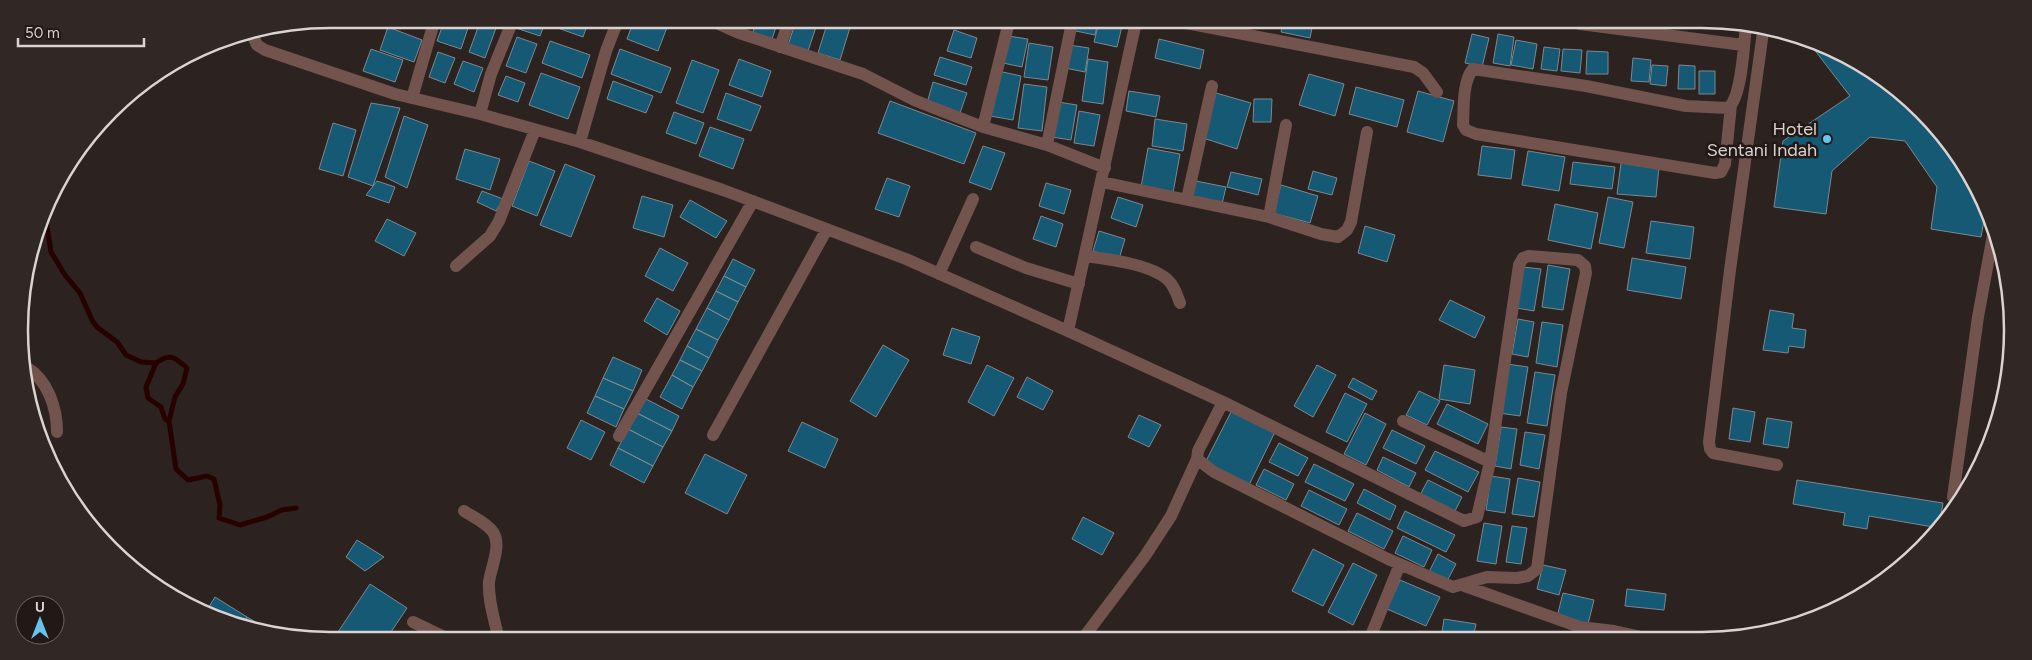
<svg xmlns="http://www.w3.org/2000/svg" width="2032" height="660" viewBox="0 0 2032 660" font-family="Figtree,sans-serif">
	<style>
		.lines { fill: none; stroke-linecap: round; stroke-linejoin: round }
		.stream { stroke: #270000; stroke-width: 5 }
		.building { fill: #155975; stroke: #7c888e }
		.minor { stroke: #73534d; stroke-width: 12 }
		.poi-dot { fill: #67c4ef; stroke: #221917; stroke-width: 2 }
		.labels { text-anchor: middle; stroke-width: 5; stroke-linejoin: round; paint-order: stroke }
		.poi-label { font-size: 18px; fill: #dad3d1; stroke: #221917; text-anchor: end }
		.rim { fill: none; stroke: #dad3d1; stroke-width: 2.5 }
	</style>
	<rect width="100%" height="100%" fill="#2c2220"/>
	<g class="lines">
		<path class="stream" d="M45 213 51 252 65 275 80 293 92 320 97 327 117 342 126 355 141 362 156 363C170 353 175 357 187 368L183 384 175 397 169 421 176 469 188 480 207 476 214 479 220 505 219 518 240 525 267 517 282 510 296 508
			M156 363 146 387 148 398 161 407 165 419 169 421"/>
	</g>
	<path class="building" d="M445 19H471L461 49 437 41Z
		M519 20H546L540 36 516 28Z
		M557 20H589L583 37 555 27Z
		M634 20 669 22 658 51 627 39Z
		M724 20 745 21 743 27Z
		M756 21H778L771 42 752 36Z
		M796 21H818L808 51 788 45Z
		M828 21H852L840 60 818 53Z
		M480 22 496 28 485 58 469 52Z
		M1073 22H1098L1095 35 1071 30Z
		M1099 22H1123L1117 47 1094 42Z
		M1283 23H1313L1310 38 1281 32Z
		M388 27 422 40 414 62 380 50Z
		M954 30 977 38 971 58 947 51Z
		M1472 34 1489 38 1482 67 1465 63Z
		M1498 34 1514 37 1510 66 1493 63Z
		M1008 36 1028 39 1022 67 1003 63Z
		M517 37 537 44 526 73 506 66Z
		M1159 39 1204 50 1200 69 1155 58Z
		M1516 40 1537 44 1533 69 1511 65Z
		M550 41 590 55 582 78 542 63Z
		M1029 43 1053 47 1048 80 1024 77Z
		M1810 44 1875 71 1961 157 1985 215 1981 237 1931 229 1937 187 1905 141 1870 137 1832 171 1826 214 1774 207 1783 141 1850 96Z
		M1069 45 1089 48 1085 72 1065 68Z
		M1544 47 1560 49 1557 71 1541 69Z
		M371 49 403 60 395 82 363 71Z
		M620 49 671 68 661 93 611 74Z
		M1563 49 1582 50 1580 73 1561 71Z
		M1587 51 1608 52V74H1586Z
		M438 52 455 58 445 83 429 77Z
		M940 57 972 67 966 85 934 75Z
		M1633 58 1651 60 1649 82 1631 81Z
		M739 59 771 71 762 97 729 85Z
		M1088 59 1108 62 1103 104 1082 101Z
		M692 60 719 70 703 113 676 103Z
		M463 61 483 68 474 92 454 84Z
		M1652 65 1668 66 1666 86 1650 84Z
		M1679 65 1695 66V89H1678Z
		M998 71 1021 76 1013 120 990 116Z
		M1699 71H1715V94H1699Z
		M541 73 580 87 568 119 529 105Z
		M1309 74 1344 84 1335 116 1299 105Z
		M506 76 525 83 518 102 498 95Z
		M613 81 653 96 646 113 607 99Z
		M933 82 967 93 960 113 927 103Z
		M1024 84 1047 87 1042 131 1018 128Z
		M1356 87 1404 100 1397 127 1349 114Z
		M1129 91 1160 96 1156 117 1126 111Z
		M1418 91 1454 101 1443 142 1407 132Z
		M726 93 761 106 751 131 717 119Z
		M1216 93 1251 103 1237 149 1203 138Z
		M1254 99H1272L1271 122H1253Z
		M890 101 976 133 964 164 878 133Z
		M1058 102 1077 105 1071 140 1052 137Z
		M371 103 400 108 373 186 348 177Z
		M1079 111 1100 115 1094 146 1074 143Z
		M674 112 704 123 696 144 666 133Z
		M404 116 428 125 407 188 385 177Z
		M1155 119 1187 124 1183 151 1152 146Z
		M333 123 356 130 343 176 319 169Z
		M710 127 744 139 733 169 699 156Z
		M983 146 1005 153 991 190 969 182Z
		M1482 146 1515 150 1511 179 1478 175Z
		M1148 148 1180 154 1173 193 1141 187Z
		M465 149 500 159 490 190 456 179Z
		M1528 151 1565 157 1559 191 1522 185Z
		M529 161 555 171 537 216 512 206Z
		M1573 162 1615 167 1612 189 1570 184Z
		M1621 163 1659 167 1656 197 1617 194Z
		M565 164 595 176 571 237 540 225Z
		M1313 171 1337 178 1332 195 1308 189Z
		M1231 172 1262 179 1258 195 1227 187Z
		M887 178 910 186 899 217 875 209Z
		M377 181 395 187 389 203 366 195Z
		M1196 181 1226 187 1222 204 1192 197Z
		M1046 183 1071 190 1064 214 1039 206Z
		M1281 185 1318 196 1310 223 1273 213Z
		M482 191 503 199 496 211 477 202Z
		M642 196 673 205 664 237 633 228Z
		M1118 197 1143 205 1136 227 1111 218Z
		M1608 197 1633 202 1624 248 1599 243Z
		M690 200 727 221 716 238 680 217Z
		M1555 204 1598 213 1591 249 1548 240Z
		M1041 216 1063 224 1056 247 1033 239Z
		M387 219 416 233 404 256 375 241Z
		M1651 221 1694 227 1690 259 1646 253Z
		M1365 226 1395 235 1387 262 1358 253Z
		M1099 231 1125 239 1119 259 1093 251Z
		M660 248 688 263 673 291 645 276Z
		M1632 258 1686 267 1681 299 1627 290Z
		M733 259 755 270 746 287 724 276Z
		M1548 265 1570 269 1563 310 1542 307Z
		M1523 267 1541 269 1534 311 1517 308Z
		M724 276 746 287 738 302 716 291Z
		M716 291 738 302 729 320 707 308Z
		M657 298 680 311 667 335 644 321Z
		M1450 300 1485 317 1475 338 1439 320Z
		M707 308 729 320 718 340 696 329Z
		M1770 310 1794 314 1792 328 1806 330 1804 348 1789 346 1788 353 1763 350Z
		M1518 319 1534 322 1528 357 1512 354Z
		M1542 322 1563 325 1557 367 1536 363Z
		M952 328 980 337 971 364 943 355Z
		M696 329 718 340 709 358 687 346Z
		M883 345 909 360 876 417 850 401Z
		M687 346 709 358 702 371 680 360Z
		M613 357 642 370 633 391 603 378Z
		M680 360 702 371 693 387 672 375Z
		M1507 364 1528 367 1520 416 1499 413Z
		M987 365 1014 378 994 416 968 402Z
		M1317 365 1336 375 1313 417 1294 406Z
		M1444 365 1475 370 1470 404 1439 399Z
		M1535 372 1555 375 1547 426 1527 423Z
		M672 375 693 387 682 409 660 397Z
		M1027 377 1053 391 1043 410 1017 397Z
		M603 378 633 391 624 409 595 396Z
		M1353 378 1377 391 1372 400 1348 387Z
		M1419 391 1440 401 1427 425 1406 415Z
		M1345 393 1367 404 1347 442 1326 432Z
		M595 396 624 409 616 427 587 413Z
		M644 398 679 416 672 431 637 413Z
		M1447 404 1488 424 1478 444 1437 424Z
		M1733 408 1755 412 1750 442 1729 439Z
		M1232 410 1275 432 1249 485 1205 463Z
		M637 413 672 431 663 447 628 429Z
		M1365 413 1386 424 1366 465 1344 454Z
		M1139 415 1161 425 1149 447 1128 437Z
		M1767 418 1792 422 1788 448 1763 444Z
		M581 420 605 432 591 460 567 448Z
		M802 422 838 439 825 468 788 451Z
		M1501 427 1517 429 1511 469 1495 466Z
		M628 429 663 447 653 466 618 448Z
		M1392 430 1425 446 1416 464 1383 448Z
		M1525 432 1545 435 1539 469 1520 465Z
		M1279 443 1308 458 1298 476 1269 462Z
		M618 448 653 466 644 483 610 465Z
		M1435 451 1479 472 1468 492 1425 470Z
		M705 454 747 475 727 514 685 493Z
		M1383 457 1416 473 1409 487 1377 470Z
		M1314 464 1354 484 1345 501 1305 482Z
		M1264 469 1294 484 1286 500 1256 485Z
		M1491 476 1510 479 1505 513 1486 510Z
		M1518 478 1540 482 1534 517 1512 514Z
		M1428 480 1462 497 1454 513 1419 497Z
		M1797 480 1943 503 1939 528 1869 516 1867 529 1843 525 1845 513 1793 504Z
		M1364 489 1396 506 1390 520 1357 503Z
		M1309 490 1347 509 1339 525 1301 506Z
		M1405 511 1455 535 1446 552 1397 528Z
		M1357 513 1393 531 1384 549 1348 531Z
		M1083 517 1114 533 1102 555 1072 539Z
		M1484 523 1502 526 1496 564 1477 561Z
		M1512 526 1527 528 1521 564 1506 562Z
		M1403 536 1432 550 1424 567 1395 553Z
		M357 540 384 557 365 571 346 557Z
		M1313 549 1344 565 1323 606 1292 591Z
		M1438 554 1456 564 1447 581 1429 572Z
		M1353 563 1377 575 1353 625 1328 612Z
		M1543 565 1566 570 1559 595 1537 589Z
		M1400 580 1440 597 1426 626 1387 609Z
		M370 584 407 608 389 635H336Z
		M1627 589 1666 594 1664 610 1625 606Z
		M1563 593 1594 600 1588 624 1557 617Z
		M215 597 247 617 243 624 207 610Z
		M247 617 278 635H269L243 624Z
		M1444 619 1476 624 1473 638H1441Z"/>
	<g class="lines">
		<path class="minor" d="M710 20 739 33 863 74 914 100 934 108 983 127 1047 145 1105 168
			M1181 22 1414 67 1423 73 1437 92
			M1580 24 1743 45
			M1764 25 1730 270 1709 442 1710 449 1713 453 1777 465
			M252 34 257 45 265 50 395 94 480 114 580 142 723 190 906 259 1068 331 1136 22
			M780 47 789 21
			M412 98 435 19
			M1731 105 1725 164 1721 172 1715 173 1476 134 1466 130 1463 125C1464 109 1462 82 1473 69L1586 86 1686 106 1728 108C1742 98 1744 43 1746 25
			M480 114 491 74 513 20
			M983 127 1009 22
			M580 142 606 51 618 20
			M1047 145 1072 22
			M1102 182 1269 217 1321 234 1338 237 1347 230 1351 222 1367 132
			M1187 199 1212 86
			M1269 217 1286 125
			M976 247 1026 268 1079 284
			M1085 256C1108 259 1149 264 1167 279 1174 285 1177 295 1180 303
			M1529 256 1578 260 1585 266 1586 273 1561 393 1537 569 1528 576 1517 578 1487 577 1453 587 1388 559 1214 472 1197 459 1198 451 1223 402 1464 521 1477 517 1490 462 1519 265 1523 258Z
			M456 266 490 236 499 221 535 130
			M939 274 973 199
			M1068 331 1223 402
			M26 367C48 380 57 408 57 432
			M1403 421 1490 462
			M713 435 827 229
			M619 436 753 201
			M1953 497 1978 317 1993 235
			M464 511C473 517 487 523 493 532 502 545 491 567 489 582 488 600 494 618 498 636
			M1462 585 1580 627 1614 631 1646 638
			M413 622 442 636
			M1084 637 1145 556 1171 516 1197 459
			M1370 638 1400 564"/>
	</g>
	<circle class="poi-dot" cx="1827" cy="139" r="5"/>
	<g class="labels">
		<g class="poi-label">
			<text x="1817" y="135">Hotel<tspan x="1817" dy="21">Sentani Indah</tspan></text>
		</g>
	</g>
	<path d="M0 0H2032V660H0ZM330 28H1702A302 302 0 0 1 2004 330V330A302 302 0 0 1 1702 632H330A302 302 0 0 1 28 330V330A302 302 0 0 1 330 28Z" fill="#312826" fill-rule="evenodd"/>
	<path class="rim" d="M330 28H1702A302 302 0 0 1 2004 330V330A302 302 0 0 1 1702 632H330A302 302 0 0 1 28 330V330A302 302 0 0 1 330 28Z"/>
	<g transform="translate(40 620)"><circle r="24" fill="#221917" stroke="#6c6361"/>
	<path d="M0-4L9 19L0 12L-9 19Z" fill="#67c4ef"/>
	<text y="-8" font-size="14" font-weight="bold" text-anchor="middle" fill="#dad3d1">U</text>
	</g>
	<path d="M18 38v8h126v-8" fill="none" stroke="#dad3d1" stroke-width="2.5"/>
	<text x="25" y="38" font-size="15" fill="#dad3d1" stroke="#221917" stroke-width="4" paint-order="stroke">50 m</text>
</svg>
